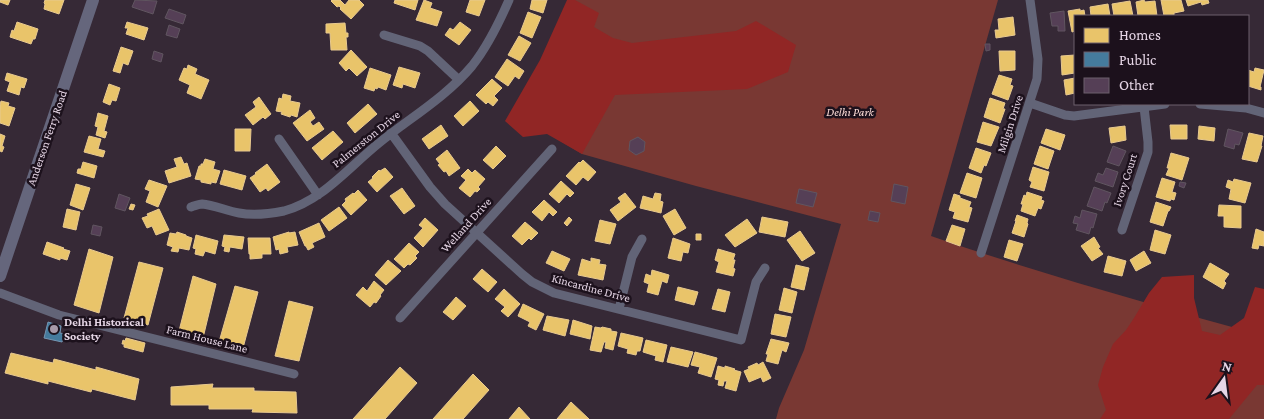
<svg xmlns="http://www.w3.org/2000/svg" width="1264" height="419" viewBox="0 0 1264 419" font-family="'Crimson Pro',serif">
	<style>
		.green { fill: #793833 }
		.forest { fill: #912625 }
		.homes { fill: #e9c46a; stroke: #e8c98f }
		.public { fill: #457b9d; stroke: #7596b3 }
		.building { fill: #553f56; stroke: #605560 }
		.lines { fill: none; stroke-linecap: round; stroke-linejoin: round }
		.street { stroke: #626477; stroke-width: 9 }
		.secondary { stroke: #65667c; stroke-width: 12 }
		.poi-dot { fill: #a899a8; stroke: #1c111c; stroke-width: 2 }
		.labels { text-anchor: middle; stroke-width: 5; stroke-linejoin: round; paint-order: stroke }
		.park-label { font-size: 12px; font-style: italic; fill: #fddcd7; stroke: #1c111c }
		.street-label { font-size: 12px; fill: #e6d6e6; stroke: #1c111c }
		.poi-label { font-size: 12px; font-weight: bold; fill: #e6d6e6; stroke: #1c111c; text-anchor: start }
	</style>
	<rect width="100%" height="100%" fill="#362936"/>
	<path class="green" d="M574 0H998L931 236C1041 274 1153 305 1264 336V419H776L779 408 804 350 841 224 696 186 582 154 532 124Z"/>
	<path class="forest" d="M567 0H575L599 13 594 27 613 38 632 43 736 31 756 21 796 45 788 72 747 89 615 95 582 154 547 134 523 137 505 121 540 60Z
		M1194 275V298L1202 331 1220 335 1244 318 1255 287 1264 289V385H1257L1229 419H1100L1106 410 1098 385 1103 367 1113 344 1126 330 1134 318 1149 293 1162 277Z"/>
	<path class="homes" d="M0 0H10L8 5 0 2Z
		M45 0H64L59 14 44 9 45 4 44 3Z
		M332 0H340L345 5 349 0H359L364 5 351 19 340 9 341 8 339 6 337 7 331 1Z
		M395 0H418L415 10 394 3Z
		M424 0 432 3 430 8 442 12 437 26 416 20Z
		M470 0H485L479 16 466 12Z
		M532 0H547L543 13 530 9Z
		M1144 0 1145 2 1155 1 1157 16H1138L1136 2Z
		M1161 0H1181L1184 11 1174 13V15L1164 16Z
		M1186 0H1208L1209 3 1202 5 1201 2 1188 6Z
		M1130 1 1133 16H1114L1112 4Z
		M1108 4 1110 16H1091L1090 7Z
		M1080 9V11L1084 10 1085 16H1075V31L1072 32 1068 11Z
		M528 12 541 17 532 38 520 33Z
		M1013 17 1015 35 996 38 995 30H999L998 19Z
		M17 22 38 29 35 39H33L31 44 10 37 12 30 14 31Z
		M127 22 148 28 144 40 126 34 128 28H125Z
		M460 22 471 30 459 45 445 35 450 28 453 30Z
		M345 23 346 33H348V37H346L347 50H331L330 33H326V24Z
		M519 36 531 43 520 61 508 55Z
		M121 47 133 51 128 65 123 63 120 73 113 71Z
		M351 50 367 67 357 76 349 68 346 71 339 63Z
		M999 51H1015V70L1000 71Z
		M1075 55V73L1062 75 1061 56Z
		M507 59 524 71 519 79 515 76 508 86 495 77Z
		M188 65 197 69 195 74 209 80 201 99 187 93 190 85 179 80 184 68 187 69Z
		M399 67 420 73 415 88 403 84 402 88 393 85Z
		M370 68 391 75 386 90 378 87 377 89 375 88 374 91 364 88Z
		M1255 68 1264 70 1260 87H1261V90L1248 86V70L1254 72Z
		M7 73 27 79 24 88 21 87 19 95 7 91 10 82 5 80Z
		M999 75 1012 79 1010 85 1013 86 1008 100 992 94Z
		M1075 78V93L1066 95 1064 80Z
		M492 79 502 88 494 96 498 100 493 106 488 102 486 104 476 95Z
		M109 84 120 88 116 101 112 100 110 105 103 102Z
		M283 94 291 96 290 101 300 103 297 117 291 115 290 117 281 114 282 112 276 111 279 98 282 99Z
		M259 97 271 114 265 119 263 117 253 125 245 115 256 107 253 102Z
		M990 98 1005 103 1003 109H1005L1000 123 984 117Z
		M1 101 9 103 8 106 15 108 9 126 0 123V105Z
		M470 101 479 111 463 126 454 116Z
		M368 104 377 114 355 133 347 123Z
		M310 110 315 118 310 122 313 126 319 122 324 129 307 141 293 123Z
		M98 113 108 116 104 131 107 132 105 138 96 135 98 127 95 126Z
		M983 122 999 127 991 146 977 142Z
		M441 125 448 136 429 149 422 139Z
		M1170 125H1187V139H1171Z
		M1125 126 1126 140 1111 143 1109 128Z
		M1199 126 1215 128 1214 141 1198 139Z
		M235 129H251L250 151H235Z
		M1046 129 1065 135 1060 150 1041 143Z
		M333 131 343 142 322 160 312 148Z
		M1249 133 1263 136 1261 146H1262L1257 162 1242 159Z
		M0 134 5 136 2 146 4 147 2 152 0 151Z
		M89 136 101 139 98 149 105 151 103 157 84 152Z
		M496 146 506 156 493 169 483 160Z
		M1040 146 1054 151 1048 169 1034 164Z
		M976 148 991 153 986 166 984 165 981 173 969 168Z
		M447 150 460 168 449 176 446 171 444 172 438 165 440 164 436 159Z
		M1171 153 1189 158 1182 180 1166 175 1169 168H1167Z
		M181 157 184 164 187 163 191 176 169 183 165 171 177 167 174 159Z
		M205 159 215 162 213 169 220 171 216 183 211 182V184L201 182V180L195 179 199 166H201V164H203Z
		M583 160 596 172 588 181 583 177 576 185 566 176 579 162 580 163Z
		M83 162 97 166 94 178 77 173 78 169H81Z
		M267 164 280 182 268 191 266 188 260 192 250 178 256 174 255 173Z
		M1033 167 1049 172 1044 191 1030 187 1032 182 1029 180Z
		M385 168 393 177 377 192 368 182 373 178 372 177 379 170 380 171Z
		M468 169 472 173 475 170 485 179 478 187 480 189 477 192 475 191 470 197 459 188 466 180 461 176Z
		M224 170 246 176 242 190 220 184Z
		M967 173 982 178 976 198 960 193Z
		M1162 178 1175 182 1172 192 1176 193 1174 200 1171 199 1170 201 1156 197Z
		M1234 179 1251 183 1245 203 1229 199 1231 189 1226 187 1228 180 1233 182Z
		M149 180 167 186 158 207 146 202 150 191 145 189Z
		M561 181 574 193 570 197 567 194 559 203 549 194Z
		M76 184 90 188 83 210 70 205Z
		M402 188 415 206 404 214 390 196Z
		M358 190 367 200 351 215 342 205 346 201 345 199 353 193 354 194Z
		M1027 192 1042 197 1041 200 1044 201 1041 209 1038 208 1035 216 1021 211 1023 204H1021L1024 195 1026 196Z
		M625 193 636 207 618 221 610 210 621 202 618 198Z
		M655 193 661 194 660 201 663 202 661 213 640 208 643 196 653 199Z
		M954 194 960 196V198L971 202 969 207 972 208 968 222 953 218 955 212 949 210Z
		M544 200 557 212 553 216 549 212 542 221 532 212Z
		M1156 202 1171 207 1169 211H1168L1163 226 1150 222Z
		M131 204 135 205 133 210 129 209Z
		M1219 205 1241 206V228L1224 227V216H1218Z
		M339 207 347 218 329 231 321 220Z
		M67 209 80 212 76 230 63 227Z
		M159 209 169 230 156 235 152 226 147 228 142 218 148 216 147 214Z
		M675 209 686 228 674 235 663 216Z
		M1017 215 1028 219 1027 223 1028 224 1024 237 1012 233 1016 221H1015Z
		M569 217 572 220 567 226 564 223Z
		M762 217 788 222 785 237 759 232Z
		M425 218 438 230 423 247 414 238 423 228 419 225Z
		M747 219 757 233 735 247 725 235Z
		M600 220 616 224 610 244 595 241Z
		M525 222 538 233 531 240 529 238 522 245 512 236Z
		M319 223 325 237 312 243 314 247 308 250 306 246H305L299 232Z
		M952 225 965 229 960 246 946 241Z
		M1256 229 1264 232V246L1259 245 1258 249 1252 248Z
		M1155 230 1171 235 1165 254 1150 250Z
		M800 231 815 253 802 261 787 240Z
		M177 232 186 235V236L192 238 189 250 179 248 178 252 171 251 173 247 167 245 170 233 176 234Z
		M289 232V233L295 232 298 245 287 247 288 252 280 254 279 249 276 250 273 237Z
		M696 234H701V240H696Z
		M196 235 218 241 215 254 205 251 203 256 195 254 196 249 193 248Z
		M224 235 244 237 242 249 230 247 229 252 224 251 225 247 222 246Z
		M1094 237 1100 247 1098 248 1103 254 1092 261 1081 246Z
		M248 238H270L271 254H262V258L250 259V254H249Z
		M673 238 690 244 688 253 683 252 681 261 668 258Z
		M1009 240 1023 244 1017 261 1004 257Z
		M47 242 64 248 63 249 70 251 67 260 60 258V260L43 254Z
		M409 243 419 252 415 256 417 258 410 265 408 264 404 268 394 259Z
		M89 249 113 257 99 313 74 305Z
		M718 249 735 254 733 260H735L733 268 735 269 733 276 716 272 719 262 715 260Z
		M552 251 570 259 564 271 546 263Z
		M1144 251 1151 263 1136 271 1130 260Z
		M1108 256 1126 261 1122 276 1104 272Z
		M591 258 600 260 599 264 606 265 603 280 578 275 582 259 591 262Z
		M388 260 401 271 386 285 375 275Z
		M139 262 163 268 148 325 124 318Z
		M1210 263 1229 274 1224 281 1226 283 1223 289 1203 277Z
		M796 265 809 268 804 290 791 287Z
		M482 269 497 282 488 292 473 279Z
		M652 270 669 275 667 283 662 281 658 295 647 292 649 284 644 282 646 274 651 276Z
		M193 276 216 284 203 338 179 331Z
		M374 281 384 290 380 295 381 296 376 303 374 302 370 307 356 295 363 287 367 291Z
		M235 286 258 292 243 348 219 342Z
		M678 287 698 292 694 305 675 300Z
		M784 288 797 292 792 313 779 310Z
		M504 289 520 304 508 317 501 311 505 307 495 299Z
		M718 289 730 292 725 312 712 309Z
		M456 297 466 306 453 320 443 312Z
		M289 301 313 307 299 361 275 356Z
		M523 304 544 314 536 330 528 326 530 322 518 316Z
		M775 314 791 317 786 337 771 334Z
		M547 316 569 320 565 336 543 330Z
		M573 320 592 326 590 339 570 334Z
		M595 327 601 328 602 327 611 329V331L617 332 613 350 605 348 606 342H604L601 352 590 350Z
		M621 333 643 338 640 351H637L636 355 627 353 628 349 618 346Z
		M126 338 145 343 143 352 124 347V344H122L123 340 125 341Z
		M771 339 789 343 786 352 782 350 778 364 766 361 768 354H766Z
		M646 340 667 345 663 362 655 360 656 356 643 352Z
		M671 347 693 352 688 367 667 362Z
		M695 352 717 358 711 377 698 373 700 367 691 365Z
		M11 353 53 363 54 359 96 370V367L139 379 135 400 92 389 91 392 48 381V384L5 373Z
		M763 362 771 378 763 382 761 377 749 382 744 371 749 369 748 367 757 363 758 365Z
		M718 366 725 368V366L735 369 734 370 741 372 736 391 725 388 727 381H724L723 386 718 385 719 380 715 379Z
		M400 367 417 383 385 419H353Z
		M473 374 489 390 463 419H433Z
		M213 384 212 388H254V391L296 392 297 413 252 412 253 409H209V405H171V387Z
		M571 402 589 419H557Z
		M519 407 530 419H509Z"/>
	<path class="public" d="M48 322 61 326 60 333 65 334 62 342 44 338Z"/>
	<path class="building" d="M135 0 157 1 153 14 132 7Z
		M169 9 186 15 183 24 165 18Z
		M1064 11 1065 31H1058V26H1052L1050 13Z
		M169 25 180 29 177 38 166 35Z
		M985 44H990V50L986 51Z
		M154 51 163 54 161 62 152 59Z
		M1228 129 1243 133 1239 145 1235 144 1234 149 1224 146Z
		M638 137 645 142 644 151 636 155 629 150 630 141Z
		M1113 146 1126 151 1119 166 1107 162Z
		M1106 168 1118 172 1113 187 1095 181 1098 173 1103 175Z
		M1180 182 1186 183 1184 188 1179 186Z
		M894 184 908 187 905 204 891 201Z
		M1094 187 1111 193 1107 203 1105 202 1102 211 1087 206Z
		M799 189 817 193 813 207 796 203Z
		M119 194 130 198 125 211 115 208Z
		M1082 210 1097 214 1093 228 1091 227 1089 234 1076 230 1078 224 1073 223 1075 216 1080 218Z
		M870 211 880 213 878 222 868 220Z
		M93 225 102 227 100 236 91 234Z"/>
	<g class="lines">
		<path class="street" d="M384 35 420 46 428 51 459 80
			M1030 103 1065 115 1074 116 1165 104
			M1200 104 1246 108 1264 113
			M391 133 430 187 445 204 522 274 532 282 554 293 741 340 756 282 765 268
			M279 139 318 195
			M191 207C194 206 199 204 202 204 214 205 227 211 239 213 254 216 269 214 284 211 322 201 349 167 379 143 410 118 446 97 472 66 488 46 499 23 509 0
			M1122 230 1148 152V142L1144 107
			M981 253 1037 79 1038 59 1030 0
			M0 293 59 315 294 374
			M619 309 632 257 642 239
			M400 318 552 149"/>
		<path class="secondary" d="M0 276 93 0"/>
	</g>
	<circle class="poi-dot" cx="54" cy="329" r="5"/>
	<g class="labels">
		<g class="park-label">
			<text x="850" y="116">Delhi Park</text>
		</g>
		<g class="street-label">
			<text transform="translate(1010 124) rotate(-72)" y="4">Milgin Drive</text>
			<text transform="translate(47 138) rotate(-71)" y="4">Anderson Ferry Road</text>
			<text transform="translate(366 139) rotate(-39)" y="4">Palmerston Drive</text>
			<text transform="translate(1125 180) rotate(-72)" y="4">Ivory Court</text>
			<text transform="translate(466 225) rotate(-48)" y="4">Welland Drive</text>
			<text transform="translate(591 288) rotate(15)" y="4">Kincardine Drive</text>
			<text transform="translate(207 339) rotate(14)" y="4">Farm House Lane</text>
		</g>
		<g class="poi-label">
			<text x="64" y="326">Delhi Historical<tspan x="64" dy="14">Society</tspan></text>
		</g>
	</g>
	<rect x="1074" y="15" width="175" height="90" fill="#1c111c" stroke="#6d606d"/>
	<rect x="1084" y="28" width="25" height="15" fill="#e9c46a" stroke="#6d606d"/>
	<text x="1119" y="40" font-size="15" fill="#e6d6e6">Homes</text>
	<rect x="1084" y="52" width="25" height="15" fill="#457b9d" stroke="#6d606d"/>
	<text x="1119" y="65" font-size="15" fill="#e6d6e6">Public</text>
	<rect x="1084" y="78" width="25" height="15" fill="#553f56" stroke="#6d606d"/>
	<text x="1119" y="90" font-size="15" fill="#e6d6e6">Other</text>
	<g transform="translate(1224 379) rotate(14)" stroke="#1c111c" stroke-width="4" paint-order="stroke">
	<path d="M0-4L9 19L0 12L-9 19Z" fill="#e6d6e6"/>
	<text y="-8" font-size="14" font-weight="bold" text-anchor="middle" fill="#e6d6e6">N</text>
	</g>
</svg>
